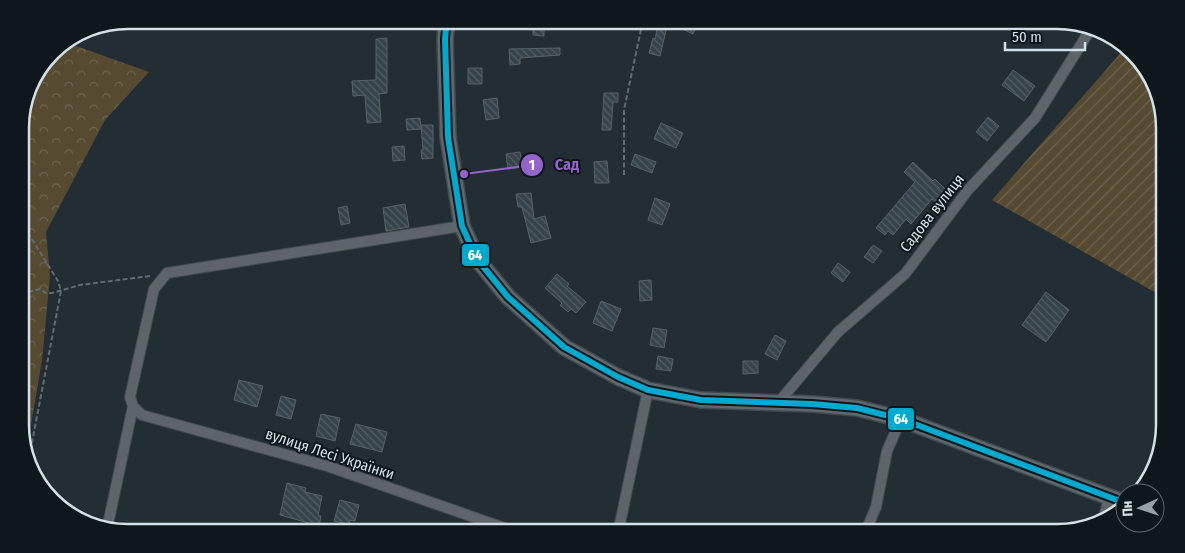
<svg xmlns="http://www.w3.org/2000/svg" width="1185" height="553" viewBox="0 0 1185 553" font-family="'Fira Sans Condensed',sans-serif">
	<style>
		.forest { fill: url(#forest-crowns) }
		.garden { fill: url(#garden-furrows) }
		.building { fill: url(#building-back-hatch); stroke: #586267 }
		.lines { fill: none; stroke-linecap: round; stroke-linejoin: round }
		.street-casing { stroke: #404a4f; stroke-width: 12 }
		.secondary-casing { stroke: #404a4f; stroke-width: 18 }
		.path { stroke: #636a70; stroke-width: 2; stroke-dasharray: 5 2.5; stroke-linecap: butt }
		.street { stroke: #5e656a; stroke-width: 10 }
		.secondary { stroke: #5e696d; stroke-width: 15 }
		.bus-1-casing { stroke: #0e171c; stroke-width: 10 }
		.bus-1 { stroke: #00a9ce; stroke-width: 6 }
		.labels { text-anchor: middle; stroke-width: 4; stroke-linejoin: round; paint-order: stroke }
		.street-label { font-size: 15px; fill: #d4e0e7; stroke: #0e171c }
		.rim { fill: none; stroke: #d4e0e7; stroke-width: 2.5 }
		.leader { fill: none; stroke: #9662cb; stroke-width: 2 }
		.callout-dot { fill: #9662cb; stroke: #0e171c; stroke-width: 2 }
		.mark-label { font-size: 15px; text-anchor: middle; font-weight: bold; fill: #fff }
		.callout-label { font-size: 16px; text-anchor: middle; font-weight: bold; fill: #9662cb; stroke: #0e171c; stroke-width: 4; stroke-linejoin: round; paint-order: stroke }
		.line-badge { stroke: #0e171c; stroke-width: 2 }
		.badge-label { font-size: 14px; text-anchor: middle; font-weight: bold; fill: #fff }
	</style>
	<defs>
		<pattern id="forest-crowns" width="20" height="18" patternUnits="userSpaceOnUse" patternTransform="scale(1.25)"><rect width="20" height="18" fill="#564b31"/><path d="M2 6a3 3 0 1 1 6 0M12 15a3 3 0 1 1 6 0" fill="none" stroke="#6d654f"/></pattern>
		<pattern id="garden-furrows" width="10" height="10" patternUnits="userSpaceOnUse" patternTransform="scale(1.25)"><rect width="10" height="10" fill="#564b31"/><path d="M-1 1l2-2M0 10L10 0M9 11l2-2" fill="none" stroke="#6d654f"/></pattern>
		<pattern id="building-back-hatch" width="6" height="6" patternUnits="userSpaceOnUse" patternTransform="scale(1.25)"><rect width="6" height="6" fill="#36434a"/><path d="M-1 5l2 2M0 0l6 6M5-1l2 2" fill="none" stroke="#525e64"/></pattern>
	</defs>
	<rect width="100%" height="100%" fill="#222e34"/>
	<path class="forest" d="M65 42 149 72 105 120 46 232 50 276 42 361 26 453 21 440 20 121 31 80 57 47Z"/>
	<path class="garden" d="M1125 48 1143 62 1164 113 1165 298 992 200Z"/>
	<path class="building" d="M533 20 544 21V36L533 35Z
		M659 20H700L693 34 668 22 660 56 649 53 653 38 655 39Z
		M387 38V93L379 94 381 122 367 123 365 95 353 96 352 81 376 80V39Z
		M560 48V55L520 58V64L510 65 509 49Z
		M468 68H482V84H468Z
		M1013 70 1035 86 1024 101 1002 85Z
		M604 93H618V102H613L611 130H602Z
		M497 98 499 118 486 120 483 100Z
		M988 117 999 126 987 141 976 132Z
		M420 118 421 129 407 130 406 119Z
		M661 123 683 133 676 148 654 139Z
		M421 125H433V158L422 159 421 150H423Z
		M404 146 405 160 393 161 392 147Z
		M520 152 522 167 508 169 506 154Z
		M635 154 656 162 652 173 631 165Z
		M607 161 609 183H595L594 162Z
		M913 162 933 181 935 179 947 191 936 202 932 199 911 224 906 219 893 235 888 231 885 235 876 228 915 182 904 172Z
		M531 193 534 219 545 216 551 238 531 243 522 207H518L516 194Z
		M655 198 670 204 662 225 648 220Z
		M405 204 409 227 386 231 383 208Z
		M347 206 350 223 341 225 338 208Z
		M873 245 882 251 873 263 864 257Z
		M838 263 850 272 843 282 831 273Z
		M557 274 569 284 567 286 586 302 576 313 571 309 568 312 560 305 562 303 545 288Z
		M651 280 652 300 640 301 639 281Z
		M1046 292 1069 310 1046 342 1022 325Z
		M601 301 621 309 612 331 593 323Z
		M653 328 667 330 664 348 650 345Z
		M775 335 786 341 777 360 765 354Z
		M658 356 673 359 671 371 656 369Z
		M743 361H758V373L743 374Z
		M239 380 263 386 257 407 234 400Z
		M281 396 296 400 291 419 276 415Z
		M321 414 340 418 335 441 316 436Z
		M356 424 387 432 382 452 350 444Z
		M287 483 306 488 305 492 322 496 318 516H321L319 526 280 515Z
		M340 500 359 505 355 521 350 520 349 525 334 521Z"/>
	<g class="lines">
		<g class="street-casing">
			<path id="street" d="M462 226 167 273 154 289 130 397 133 406 142 415 327 466 519 533
				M778 403 838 332 905 274 968 190 1035 118 1092 27
				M1103 520 1109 498
				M107 529 133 406
				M618 533 648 390
				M865 533 876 507 887 451 901 419"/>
		</g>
		<g class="secondary-casing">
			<path id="secondary" d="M447 20 445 39 448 137 462 226 477 259 508 297 564 347 618 377 648 390 701 400 812 404 857 408 901 419 1125 503"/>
		</g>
		<path class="path" d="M624 175V110L643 20
			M20 220 58 281 61 291 29 458
			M21 294 40 289 46 293H52L80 285 150 276"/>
		<use href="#street" class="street"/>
		<use href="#secondary" class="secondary"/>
		<g class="bus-1-casing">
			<path id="bus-1" d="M447 20 445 39 448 137 462 226 477 259 508 297 564 347 618 377 648 390 701 400 812 404 857 408 901 419 1125 503"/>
		</g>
		<use href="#bus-1" class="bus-1"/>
	</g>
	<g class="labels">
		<g class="street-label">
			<text transform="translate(932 213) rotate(-52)" y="5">Садова вулиця</text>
			<text transform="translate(330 454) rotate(18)" y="5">вулиця Лесі Українки</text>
		</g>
	</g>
	<path d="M0 0H1185V553H0ZM128 29H1057A99 99 0 0 1 1156 128V425A99 99 0 0 1 1057 524H128A99 99 0 0 1 29 425V128A99 99 0 0 1 128 29Z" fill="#0e171c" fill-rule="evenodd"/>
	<path class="rim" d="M128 29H1057A99 99 0 0 1 1156 128V425A99 99 0 0 1 1057 524H128A99 99 0 0 1 29 425V128A99 99 0 0 1 128 29Z"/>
	<path class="leader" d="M464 174L532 165"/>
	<g class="callout-dot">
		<circle cx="464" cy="174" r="5"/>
		<circle cx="532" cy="165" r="12"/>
	</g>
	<g class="mark-label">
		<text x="532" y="170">1</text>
	</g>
	<g class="callout-label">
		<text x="567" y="170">Сад</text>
	</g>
	<g class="line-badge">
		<rect x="461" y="243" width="29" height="24" rx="5" fill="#00a9ce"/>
		<rect x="887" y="407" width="28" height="24" rx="5" fill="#00a9ce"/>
	</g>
	<g class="badge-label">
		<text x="475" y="260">64</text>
		<text x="901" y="424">64</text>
	</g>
	<g transform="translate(1140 508) rotate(267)"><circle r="24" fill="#0e171c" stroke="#5d676d"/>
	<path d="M0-4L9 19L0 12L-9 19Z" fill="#96a2a8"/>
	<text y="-8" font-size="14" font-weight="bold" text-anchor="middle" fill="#d4e0e7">Пн</text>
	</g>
	<path d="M1005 42v8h80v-8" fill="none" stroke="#d4e0e7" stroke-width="2.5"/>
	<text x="1012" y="42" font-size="15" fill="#d4e0e7" stroke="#0e171c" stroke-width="4" paint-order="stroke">50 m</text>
</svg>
